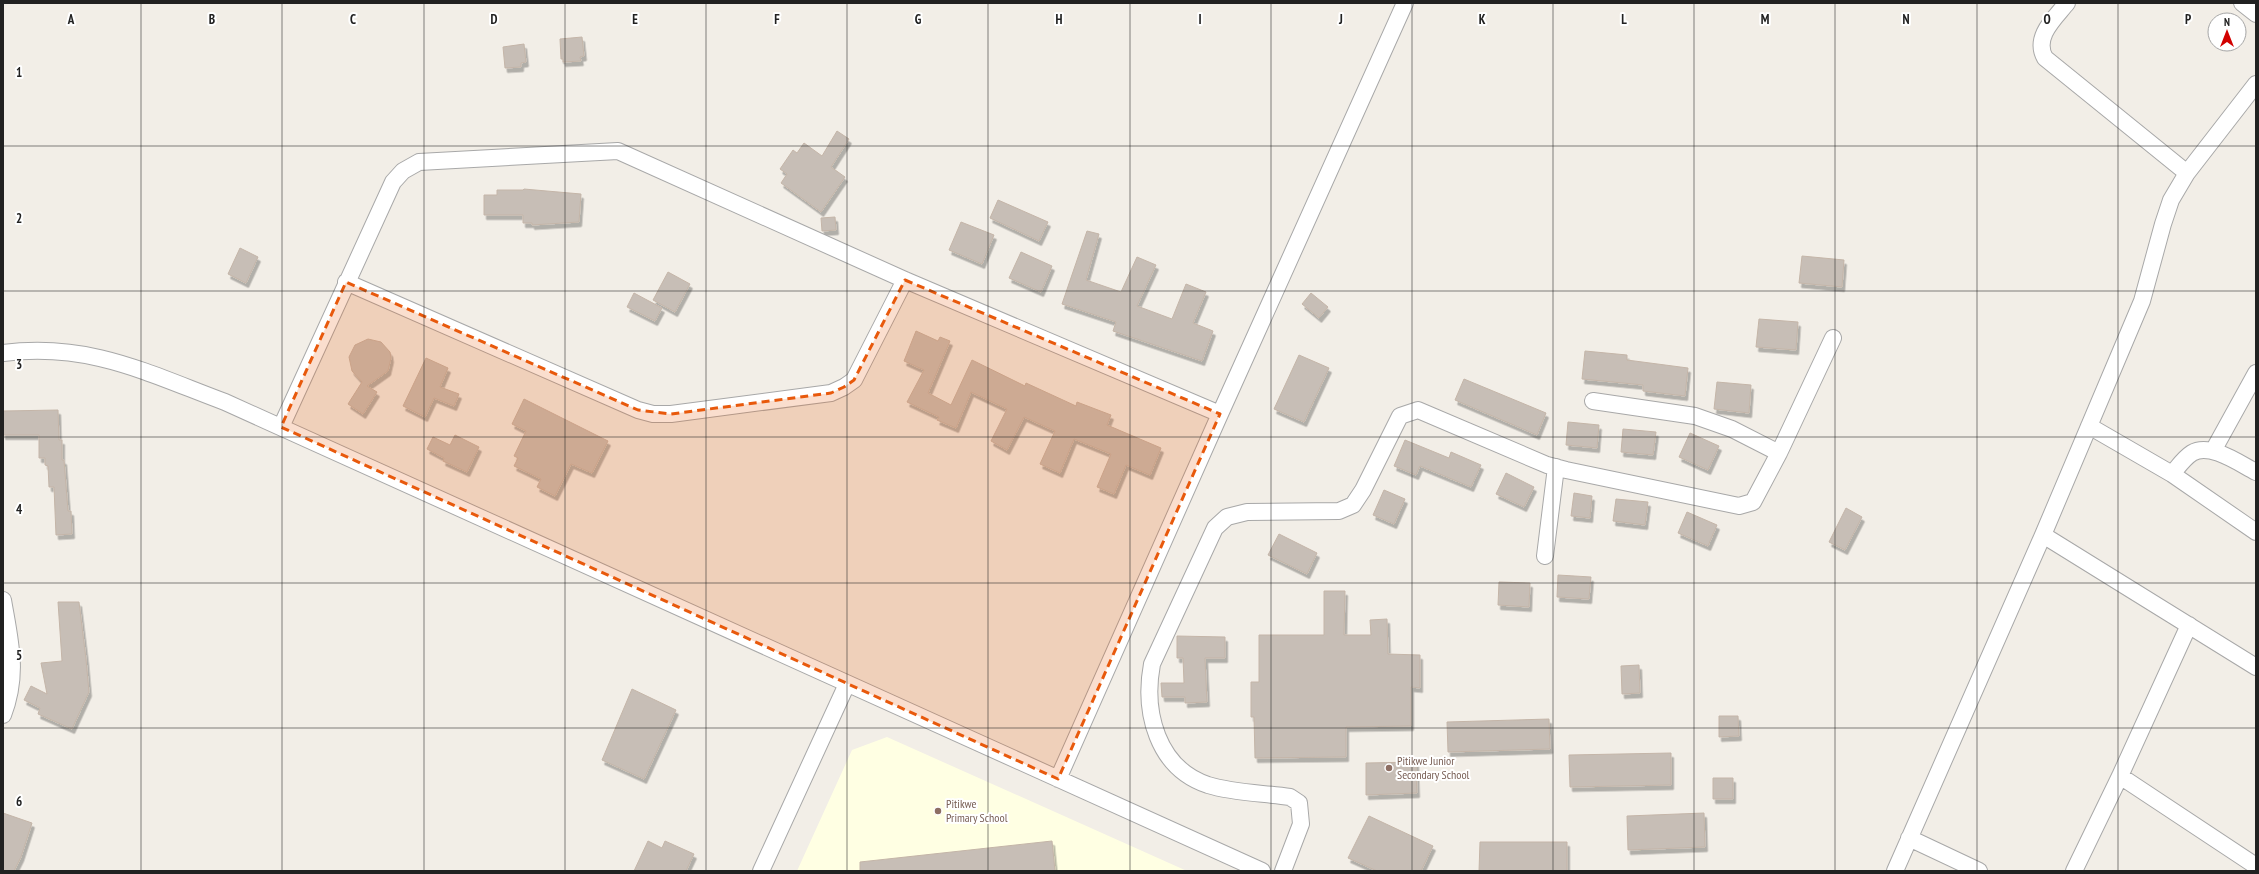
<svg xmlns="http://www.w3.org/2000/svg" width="2259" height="874" viewBox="0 0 2259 874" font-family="'PT Sans Narrow',sans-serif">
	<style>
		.education { fill: #ffffe3 }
		.building { fill: #c7beb6; stroke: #c4b5a8; filter: url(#shadow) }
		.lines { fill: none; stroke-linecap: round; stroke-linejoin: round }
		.minor-casing { stroke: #a8a8a8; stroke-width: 18 }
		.minor { stroke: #fff; stroke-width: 16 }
		.marked { fill: #e8590c; fill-opacity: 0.2; stroke: #e8590c; stroke-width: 3; stroke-dasharray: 8 5; stroke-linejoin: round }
		.grid { fill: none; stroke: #212121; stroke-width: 1; stroke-opacity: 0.55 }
		.education-dot { fill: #8d6e63; stroke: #fff; stroke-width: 1.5 }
		.labels { text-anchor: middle; stroke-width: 4; stroke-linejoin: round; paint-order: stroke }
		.education-label { font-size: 12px; fill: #785e54; stroke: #fff; text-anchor: start }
		.grid-label { font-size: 13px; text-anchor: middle; font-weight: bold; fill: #212121; stroke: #fff; stroke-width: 4; stroke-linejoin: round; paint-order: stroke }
	</style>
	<defs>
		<filter id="shadow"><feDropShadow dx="2.5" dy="4.5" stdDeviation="0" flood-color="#0004"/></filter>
	</defs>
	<rect width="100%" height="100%" fill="#f2eee7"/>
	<path class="education" d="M887 737 1187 871H797L852 750Z"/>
	<path class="building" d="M582 37 584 56 580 57 581 61 563 62V59H561L560 39Z
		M524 44 526 62 521 63V67L505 68 503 47Z
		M837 131 849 139 831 167 845 177 821 212 781 183 787 174 780 169 793 150 797 153 804 143 822 156Z
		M524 189 581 194 579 222 532 225V223H523V215H484V195H497V190H523Z
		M998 200 1048 222 1039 241 990 218Z
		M835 217 836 230 822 231 821 218Z
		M961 222 994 235 982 264 949 250Z
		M1087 231 1099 234 1086 280 1121 292 1137 257 1156 265 1137 306 1172 319 1186 284 1206 292 1193 323 1213 331 1202 361 1113 331 1116 322 1062 304Z
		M240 248 258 257 246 283 228 274Z
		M1021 252 1052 266 1041 292 1009 278Z
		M1802 256 1844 260 1842 287 1799 283Z
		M668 272 690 284 675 312 653 300Z
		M634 293 662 308 655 321 627 307Z
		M1311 293 1328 307 1319 318 1302 304Z
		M1759 319 1798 322 1796 350 1756 347Z
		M916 331 938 341 940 337 950 341 928 393 951 405 972 360 1025 386 1026 383 1076 406 1077 402 1111 415 1107 425 1161 448 1150 475 1126 465 1114 494 1097 487 1111 454 1074 439 1060 473 1040 464 1055 431 1024 417 1007 450 991 441 1007 409 971 392 956 428 937 420 939 417 907 402 924 370 904 361Z
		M368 339 381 342 390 352 391 358 388 371 367 386 377 392 363 414 348 404 362 382 352 371 349 357 355 345Z
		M1585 351 1627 355V360L1688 368 1685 396 1643 391V385L1582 379Z
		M1299 355 1329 368 1304 422 1274 409Z
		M426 358 448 368 440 387 459 394 454 406 434 398 425 417 403 406Z
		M1464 379 1546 413 1537 435 1455 400Z
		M1717 382 1751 385 1749 413 1714 409Z
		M524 399 608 441 592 473 571 464 555 496 537 487 541 479 514 466 518 458 514 456 526 431 512 424Z
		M58 410 59 440H62V460H64L68 511H71L72 534 56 535 54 487H49L48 466 45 465V458H39V435H3V411Z
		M1568 422 1599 425 1597 448 1566 445Z
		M1623 429 1656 432 1653 455 1621 452Z
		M1690 433 1719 446 1708 470 1679 457Z
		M455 435 479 447 467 472 443 461 444 458 427 449 433 437 450 445Z
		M1405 440 1449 458 1451 452 1481 465 1471 487 1420 466 1416 475 1394 466Z
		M1506 473 1534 487 1524 507 1496 494Z
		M1384 490 1405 499 1394 524 1373 515Z
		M1574 493 1592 496 1590 518 1571 516Z
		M1616 499 1648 502 1645 525 1613 521Z
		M1846 508 1862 517 1845 550 1829 542Z
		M1687 512 1717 525 1708 546 1678 533Z
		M1279 534 1317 553 1307 574 1268 555Z
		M1558 575 1591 577 1589 599 1557 597Z
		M1499 582 1530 583 1529 607 1498 605Z
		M1324 591H1345L1344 635H1371L1370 620 1387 619 1388 654 1420 655V688L1411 687V726L1346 727V757L1255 758 1254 717H1251V682H1259V635H1324Z
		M58 602H79L86 659 89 692 72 729 38 714 40 708 24 700 31 686 47 694 41 663 62 661Z
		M1177 636 1225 637V658H1205L1207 702 1185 703V697H1162L1161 683H1184L1183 658H1177Z
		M1639 665 1640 693 1622 694 1621 666Z
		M632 689 676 710 644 779 602 760Z
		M1719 716H1738L1739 736 1719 737Z
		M1549 719 1550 749 1448 752 1447 722Z
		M1671 753V785L1570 787 1569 755Z
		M1416 762 1417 793 1366 795V763Z
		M1713 778H1733V799H1713Z
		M3 813 32 823 21 857 14 871H3Z
		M1704 813 1705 847 1628 850 1627 816Z
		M1369 816 1433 846 1421 871H1377L1348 858Z
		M648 841 662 848 665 841 694 854 686 871H634Z
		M1052 841 1055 871H860V862Z
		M1480 842H1567V871H1479Z"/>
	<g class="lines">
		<g class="minor-casing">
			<path id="minor" d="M2067 3C2055 18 2033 37 2045 58L2187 173
				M2242 3 2256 14
				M346 282 638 410 653 414H671L831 393 844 387 854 380 905 280
				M3 353C89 342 147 373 225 402L1262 871
				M1593 401 1695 416 1732 429 1779 453
				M2089 426 2172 474 2256 532
				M281 427 393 182 403 171 419 162 618 151 905 280 1220 414
				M2213 451 2256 373
				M2172 474C2178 467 2184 458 2192 453 2210 442 2240 464 2256 472
				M2043 535 2256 667
				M1545 556 1556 467
				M3 600C10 641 19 674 3 715
				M2120 776 2256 866
				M1058 779 1220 414 1405 3
				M1909 838 1979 871
				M761 871 847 684
				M1283 871 1301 824 1299 803 1290 797C1263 793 1234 793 1208 785 1157 768 1143 712 1152 664L1215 528 1227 517 1247 512 1339 511 1353 505 1363 490 1400 416 1418 410 1547 465 1566 470 1739 506 1753 502 1779 453 1833 338
				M1895 871 2043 535 2142 301 2163 224 2171 200 2187 173 2256 84
				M2074 871 2120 776 2189 625"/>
		</g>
		<use href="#minor" class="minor"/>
	</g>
	<path class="marked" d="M905 280 1220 414 1058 779 281 427 346 282 638 410 671 414 831 393 844 387 854 380Z"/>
	<path class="grid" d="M141 3V871M282 3V871M424 3V871M565 3V871M706 3V871M847 3V871M988 3V871M1130 3V871M1271 3V871M1412 3V871M1553 3V871M1694 3V871M1835 3V871M1977 3V871M2118 3V871M3 146H2256M3 291H2256M3 437H2256M3 583H2256M3 728H2256"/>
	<g class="education-dot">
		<circle cx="1389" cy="768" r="4"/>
		<circle cx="938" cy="811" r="4"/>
	</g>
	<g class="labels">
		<g class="education-label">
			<text x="1397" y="765">Pitikwe Junior<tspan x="1397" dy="14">Secondary School</tspan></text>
			<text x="946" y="808">Pitikwe<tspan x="946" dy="14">Primary School</tspan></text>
		</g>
	</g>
	<g class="grid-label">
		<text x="71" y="24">A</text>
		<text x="212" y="24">B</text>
		<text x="353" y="24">C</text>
		<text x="494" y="24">D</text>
		<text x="635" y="24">E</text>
		<text x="777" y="24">F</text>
		<text x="918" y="24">G</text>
		<text x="1059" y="24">H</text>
		<text x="1200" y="24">I</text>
		<text x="1341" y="24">J</text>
		<text x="1482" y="24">K</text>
		<text x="1624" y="24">L</text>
		<text x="1765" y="24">M</text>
		<text x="1906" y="24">N</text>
		<text x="2047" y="24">O</text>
		<text x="2188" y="24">P</text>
		<text x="19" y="77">1</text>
		<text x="19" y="223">2</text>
		<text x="19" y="369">3</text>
		<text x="19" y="514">4</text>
		<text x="19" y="660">5</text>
		<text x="19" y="806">6</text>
	</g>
	<rect width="2259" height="874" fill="none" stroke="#212121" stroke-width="8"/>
	<g transform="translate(2227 32)"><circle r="19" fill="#ffffff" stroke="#a6a6a6"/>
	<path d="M0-3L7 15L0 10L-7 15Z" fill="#d20100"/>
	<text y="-6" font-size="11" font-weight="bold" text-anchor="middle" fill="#212121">N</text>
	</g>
</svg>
